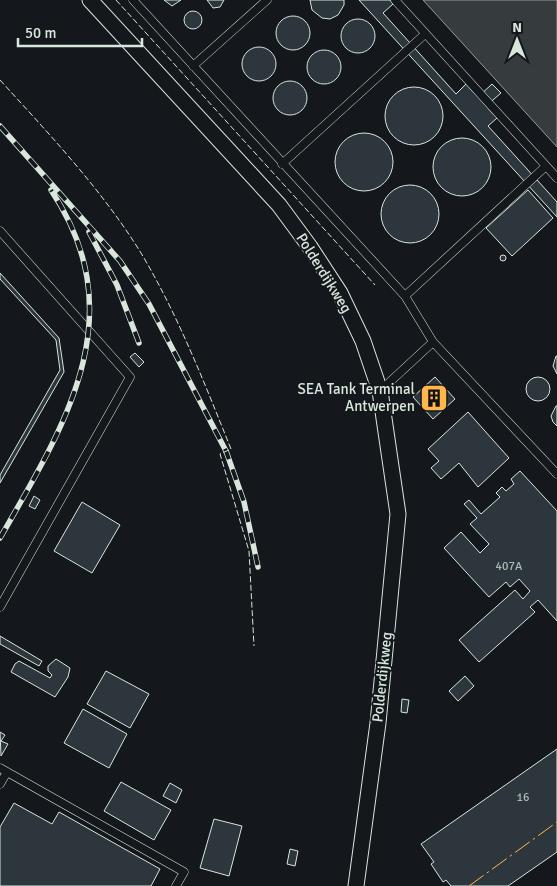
<svg xmlns="http://www.w3.org/2000/svg" width="557" height="886" viewBox="0 0 557 886" font-family="Signika,sans-serif">
	<style>
		.water { fill: #363b3e; stroke: #939e99 }
		.building { fill: #2c363c; stroke: #d8e6dc }
		.lines { fill: none; stroke-linecap: round; stroke-linejoin: round }
		.service-casing { stroke: #d8e6dc; stroke-width: 9 }
		.minor-casing { stroke: #d8e6dc; stroke-width: 17 }
		.service { stroke: #14181c; stroke-width: 8 }
		.minor { stroke: #14181c; stroke-width: 15 }
		.rail-casing { stroke: #d8e6dc; stroke-width: 5.5 }
		.rail { stroke: #14181c; stroke-width: 4; stroke-dasharray: 11; stroke-linecap: butt }
		.fence { stroke: #d8e6dc; stroke-width: 1; stroke-dasharray: 6 2.5; stroke-linecap: butt }
		.power { stroke: #ffb74d; stroke-width: 1; stroke-dasharray: 18 4 2.5 4; stroke-linecap: butt }
		.labels { text-anchor: middle; stroke-width: 4; stroke-linejoin: round; paint-order: stroke }
		.number-label { font-size: 12px; fill: #adbab4 }
		.street-label { font-size: 15px; fill: #d8e6dc; stroke: #14181c }
		.poi-label { font-size: 15px; fill: #d8e6dc; stroke: #14181c; text-anchor: end }
	</style>
	<rect width="100%" height="100%" fill="#14181c"/>
	<path class="water" d="M423 0H557V147Z"/>
	<path class="building" d="M164 0H181L172 6Z
		M207 0H224L220 7 213 8Z
		M310 0H344V5L338 15 330 19 322 18 312 10Z
		M359 0H390L393 4 383 13 456 94 466 84 478 97 492 84 501 93 486 106 497 118 488 126 557 202V217Z
		M184 20a9 9 0 1 1 18 0a9 9 0 1 1-18 0Z
		M276 33a17 17 0 1 1 34 0a17 17 0 1 1-34 0Z
		M341 36a17 17 0 1 1 34 0a17 17 0 1 1-34 0Z
		M242 64a17 17 0 1 1 34 0a17 17 0 1 1-34 0Z
		M307 67a17 17 0 1 1 34 0a17 17 0 1 1-34 0Z
		M273 98a17 17 0 1 1 34 0a17 17 0 1 1-34 0Z
		M385 116a29 29 0 1 1 58 0a29 29 0 1 1-58 0Z
		M335 162a29 29 0 1 1 58 0a29 29 0 1 1-58 0Z
		M433 167a29 29 0 1 1 58 0a29 29 0 1 1-58 0Z
		M381 214a29 29 0 1 1 58 0a29 29 0 1 1-58 0Z
		M528 190 553 218 512 256 486 228Z
		M500 258a3 3 0 1 1 6 0a3 3 0 1 1-6 0Z
		M0 273 59 338 64 372 0 483V475L60 370 56 340 0 279Z
		M135 353 144 362 139 367 130 357Z
		M556 356H557V374L553 366Z
		M526 389a12 12 0 1 1 24 0a12 12 0 1 1-24 0Z
		M435 377 455 399 433 419 413 397Z
		M556 406H557V426L553 422 551 416Z
		M468 412 509 458 478 487 459 463 441 479 431 468 439 461 428 449Z
		M520 471 557 511V621L538 600 530 607 535 612 479 662 459 640 515 590 523 599 530 591 519 579 510 587 506 582 489 597 444 548 461 532 480 553 489 544 470 524 477 518 464 504 469 500 481 514 500 497 496 493 502 487 506 491 514 484 511 479Z
		M34 496 40 500 35 509 29 506Z
		M82 502 120 525 92 573 54 551Z
		M0 636 42 661 39 666 0 644Z
		M56 659 70 668 68 677 55 697 11 672 15 664 19 661 50 678 52 675 48 671V666Z
		M106 671 149 694 130 728 87 704Z
		M465 676 474 686 458 701 449 691Z
		M402 699 409 700 407 713 401 712Z
		M83 709 127 734 109 768 64 743Z
		M0 732 5 735 1 741 8 744 1 756Z
		M557 749V852L508 886H451L446 880 443 882 431 864 434 862 421 844Z
		M121 782 171 810 154 840 104 811Z
		M170 783 182 790 176 803 163 796Z
		M14 803 52 824 59 812 160 869 151 886H0V827Z
		M214 819 242 826 229 876 200 868Z
		M290 849 298 851 295 866 287 864Z"/>
	<g class="lines">
		<g class="service-casing">
			<path id="service" d="M133 0 405 296 433 342 557 474
				M395 0 557 178
				M193 66 267 0
				M282 164 425 34
				M0 231 130 377 0 607
				M405 296 546 166
				M380 391 433 342
				M0 768 184 872 176 886
				M0 784 7 772"/>
		</g>
		<g class="minor-casing">
			<path id="minor" d="M90 0 279 205 310 247 340 293 363 341 380 391 398 514 378 723 356 886"/>
		</g>
		<use href="#service" class="service"/>
		<use href="#minor" class="minor"/>
		<g class="rail-casing">
			<path id="rail" d="M0 126 120 261 149 304 226 451 244 502 258 567
				M89 232 117 285 139 343
				M0 538C65 425 135 316 51 190"/>
		</g>
		<use href="#rail" class="rail"/>
		<path class="fence" d="M116 0 375 285
			M0 80C50 135 102 190 141 253 178 315 204 382 231 449L220 454 249 551 254 646"/>
		<path class="power" d="M469 886 557 822"/>
	</g>
	<defs>
		<g id="building-square" transform="scale(1.4375)"><rect x="-9" y="-9" width="18" height="18" rx="4" fill="#ffb74d" stroke="#14181c"/><path d="M-4-6H4V6H1V3H-1V6H-4ZM-2.5-4.3h1.7v1.8h-1.7ZM.8-4.3h1.7v1.8H.8ZM-2.5-1h1.7V.8h-1.7ZM.8-1h1.7V.8H.8Z" fill="#111"/></g>
	</defs>
	<g fill-rule="evenodd">
		<use href="#building-square" x="434" y="398"/>
	</g>
	<g class="labels">
		<g class="number-label">
			<text x="509" y="570">407A</text>
			<text x="523" y="801">16</text>
		</g>
		<g class="street-label">
			<text transform="translate(324 273) rotate(58)" y="5">Polderdijkweg</text>
			<text transform="translate(382 677) rotate(-84)" y="5">Polderdijkweg</text>
		</g>
		<g class="poi-label">
			<text x="415" y="394">SEA Tank Terminal<tspan x="415" dy="17">Antwerpen</tspan></text>
		</g>
	</g>
	<g transform="translate(517 40)" stroke="#14181c" stroke-width="4" paint-order="stroke">
	<path d="M0-4L9 19L0 12L-9 19Z" fill="#d8e6dc"/>
	<text y="-8" font-size="14" font-weight="bold" text-anchor="middle" fill="#d8e6dc">N</text>
	</g>
	<path d="M18 38v8h124v-8" fill="none" stroke="#d8e6dc" stroke-width="2.5"/>
	<text x="25" y="38" font-size="15" fill="#d8e6dc" stroke="#14181c" stroke-width="4" paint-order="stroke">50 m</text>
</svg>
